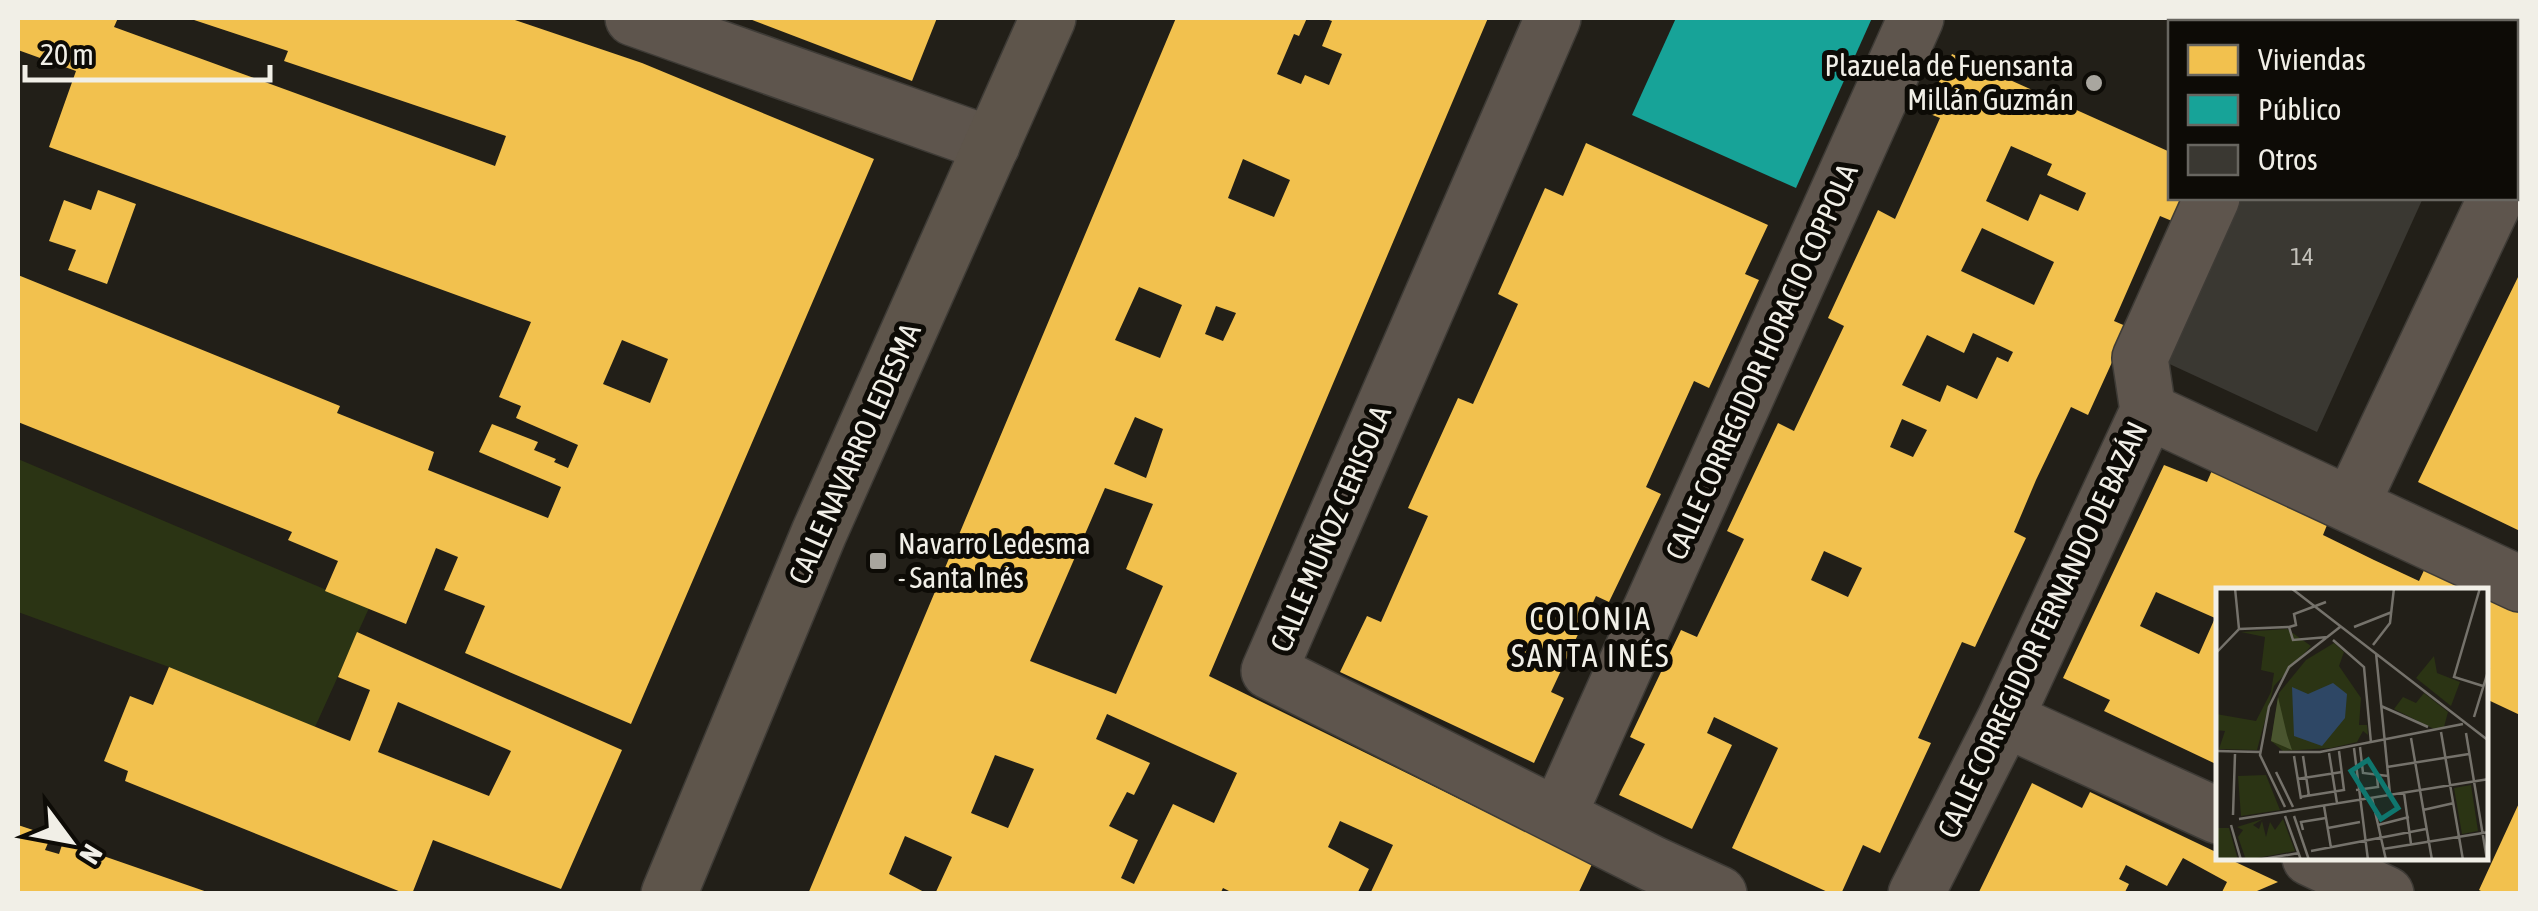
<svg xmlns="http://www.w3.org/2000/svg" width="2538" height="911" viewBox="0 0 2538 911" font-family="'Asap Condensed',sans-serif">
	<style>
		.green { fill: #2b3414 }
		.homes { fill: #f2c14e; fill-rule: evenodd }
		.public { fill: #17a398 }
		.building { fill: #3a3832 }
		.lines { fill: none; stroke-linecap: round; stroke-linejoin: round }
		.minor-casing { stroke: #3e3b36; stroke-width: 58 }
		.major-casing { stroke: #3e3b36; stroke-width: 58 }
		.minor { stroke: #5e554d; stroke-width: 55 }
		.major { stroke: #5e554b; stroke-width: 55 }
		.poi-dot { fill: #a9a69f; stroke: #0d0b06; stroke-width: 4 }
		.labels { text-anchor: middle; stroke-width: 10; stroke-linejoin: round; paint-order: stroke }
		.number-label { font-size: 25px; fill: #c3c1ba }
		.poi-label { font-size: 30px; fill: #f1efe7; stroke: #0d0b06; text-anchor: end }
		.street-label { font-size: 30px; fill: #f1efe7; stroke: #0d0b06 }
		.neighbourhood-label { font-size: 32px; letter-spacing: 2.5px; fill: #f1efe7; stroke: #0d0b06 }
		.inset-road { fill: none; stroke: #75726b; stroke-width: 2.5 }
		.view { fill: #0f766e; fill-opacity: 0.15; stroke: #0f766e; stroke-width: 5 }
		.inset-edge { fill: none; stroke: #f1efe7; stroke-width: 5 }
	</style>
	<rect width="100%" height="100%" fill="#221f18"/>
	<path class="green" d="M18 459 369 608 315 727 169 667 18 612Z"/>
	<path class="homes" d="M20 18H118L114 27 495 166 506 136 284 61 288 51 188 18H509L642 63 874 159 631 724 465 653 485 606 444 590 458 557 436 548 406 624 325 591 338 561 288 540 292 532 18 422V275L340 406 337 413 434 452 428 470 548 518 561 487 479 452 492 424 538 442 534 450 556 459 554 462 568 468 578 445 516 418 521 406 499 397 531 322 49 147 76 71 18 50V25ZM622 340 668 359 650 403 603 384Z
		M747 18H937L912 81Z
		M1176 18H1307L1299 36 1294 34 1277 74 1301 84 1305 75 1329 85 1342 54 1322 46 1332 21 1323 18H1488L1209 676 1592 864 1578 894H1370L1393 845 1340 821 1328 847 1369 869 1357 894H1235L1223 888 1220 894H935L952 857 905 836 889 874 928 894H808ZM1243 159 1290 180 1274 217 1228 198ZM1139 287 1182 305 1160 358 1115 340ZM1216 306 1236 313 1223 341 1205 334ZM1135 417 1163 429 1146 478 1114 464ZM1105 488 1153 504 1126 569 1163 586 1116 694 1030 661ZM1107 714 1237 773 1214 823 1173 804 1134 884 1121 878 1138 840 1109 826 1127 792 1134 795 1150 763 1096 739ZM995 755 1034 769 1008 828 971 813Z
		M1952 54 2170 152V198H2183L2172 221 2160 216 2114 321 2128 327 2088 415 2071 407 2036 480 2014 532 2026 538 1975 647 1962 642 1918 738 1931 743 1880 853 1863 845 1841 894H1832L1732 848 1778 748 1714 717 1707 733 1732 745 1692 829 1619 795 1645 744 1630 737 1681 630 1697 637 1744 539 1727 531 1778 423 1794 431 1844 326 1828 318 1878 210 1895 219 1917 170 1940 118 1925 112ZM2011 146 2052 164 2047 175 2086 193 2078 211 2040 194 2028 221 1986 201ZM1982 228 2054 262 2034 305 1961 271ZM1973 333 2013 352 2008 362 1997 357 1977 399 1947 385 1940 402 1902 385 1927 335 1964 353ZM1902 419 1927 430 1913 457 1890 447ZM1824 551 1862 568 1848 597 1811 580Z
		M1586 143 1768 225 1745 274 1759 280 1709 388 1694 381 1646 487 1661 494 1609 602 1596 596 1551 692 1564 698 1534 763 1340 672 1367 616 1381 622 1428 516 1408 508 1458 398 1473 404 1518 304 1498 294 1545 188 1563 196Z
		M98 190 136 204 107 284 68 270 76 250 49 241 64 200 91 210Z
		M2520 273V531L2418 482Z
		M2164 465 2207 482 2213 468 2329 520 2323 535 2374 560 2419 581 2426 566 2481 591H2218V765L2104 711 2110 700 2063 678ZM2156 592 2215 618 2199 654 2140 626Z
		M2486 593 2520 610V715L2486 699Z
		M357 632 622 750 561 889 433 840 412 894H406L125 781 128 771 104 761 130 696 153 705 169 667 350 741 370 690 338 677ZM398 702 511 751 489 796 378 752Z
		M2032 783 2082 808 2090 792 2218 853V859H2229L2278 882 2250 894H2221L2227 882 2183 858 2167 886 2126 865 2119 879 2129 884 2124 894H1978Z
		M2520 801V894H2487L2479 890Z
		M18 825 51 836 45 850 59 854 63 842 213 894H18Z"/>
	<path class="public" d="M1676 18H1872L1796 188 1632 115Z"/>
	<path class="building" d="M2236 198H2423L2317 432 2163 361Z"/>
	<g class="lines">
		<g class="minor-casing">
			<path id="minor" d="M633 18 992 145
				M1553 18 1269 671 1653 864 1719 894
				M2279 18 2290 22
				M2516 107 2520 95
				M2516 156 2520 145
				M2148 411 2520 584
				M2351 505 2496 198
				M2005 719 2218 816
				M1558 816 1916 18
				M2310 858 2386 894
				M1916 894 2005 719 2148 411 2140 358 2212 198"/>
		</g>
		<g class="major-casing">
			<path id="major" d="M669 894 819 533 1048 18"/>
		</g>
		<use href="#minor" class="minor"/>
		<use href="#major" class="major"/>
	</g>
	<g class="poi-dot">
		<circle cx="2094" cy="83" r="10"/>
		<rect x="868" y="551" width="20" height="20" rx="5"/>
	</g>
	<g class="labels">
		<g class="number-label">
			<text x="2302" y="265">14</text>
		</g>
		<g class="poi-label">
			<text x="2074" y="76">Plazuela de Fuensanta<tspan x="2074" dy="34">Millán Guzmán</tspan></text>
			<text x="898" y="554" text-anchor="start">Navarro Ledesma<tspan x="898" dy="34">- Santa Inés</tspan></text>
		</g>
		<g class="street-label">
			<text transform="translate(1762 362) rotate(-66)" y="10">CALLE CORREGIDOR HORACIO COPPOLA</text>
			<text transform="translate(855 454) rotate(-66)" y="10">CALLE NAVARRO LEDESMA</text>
			<text transform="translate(1331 529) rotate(-67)" y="10">CALLE MUÑOZ CERISOLA</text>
			<text transform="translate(2043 630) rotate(-65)" y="10">CALLE CORREGIDOR FERNANDO DE BAZÁN</text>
		</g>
		<g class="neighbourhood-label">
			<text x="1591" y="630">COLONIA<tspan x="1591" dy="37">SANTA INÉS</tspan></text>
		</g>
	</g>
	<g transform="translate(2216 588)">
		<rect width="272" height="272" fill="#221f18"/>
		<path d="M71 41 95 58 58 98 41 162 3 161 9 143 0 142V126L40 133 55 104 58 85 45 82 49 49 25 44ZM118 55 128 64 123 78 145 110 143 137H151L152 147 147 143 141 154 115 160 67 163 55 153 63 105 90 72ZM218 68 221 85 244 94 235 118 200 90ZM208 105 232 124 228 139 218 141 178 121 187 109 200 115ZM50 187 64 222 25 228 22 188ZM255 197 262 243 246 246 238 200ZM47 231 37 237 43 241 46 233 50 249 54 234 59 242 67 231 79 263 30 272 22 249 27 242 21 239ZM0 240H13L22 272H0Z" fill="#2b3414"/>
		<path d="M62 109 71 147 76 162 55 153Z" fill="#4a552f"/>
		<path d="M117 95 131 106 129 130 106 158 78 148 76 99 92 106Z" fill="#2e4765"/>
		<path class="inset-road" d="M75 0 273 153M264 0 238 89 267 98M73 39 80 37 78 26 110 14M73 39 77 52 112 49M138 39 176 24M23 41 73 39M117 52 148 79 155 155M157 57 174 35 178 0M0 65 23 41 19 0M160 65 174 206M165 118 212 139M258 129 273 80M225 144 247 272M250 145 271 272M195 150 216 272M144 159 147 185 172 188M138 160 152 272M0 163 44 164M63 164H104L247 136M113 165 121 215M78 168 85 211M87 168 93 208M171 179 253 166M60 184 77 219M81 191 126 184M140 202 162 199 161 189M188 205 195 256M84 209 128 202 123 163M156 210 170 272M108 218 115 260M69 219 44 167 53 119 73 79 124 39M207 222 238 215M17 227 19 166M69 228 85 272M78 228 93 272M23 231 273 191M15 237 25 272M162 237 193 229M112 240 144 234M87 242 85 234 110 230M167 261 273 244M95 263 210 241M41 272 83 265"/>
		<path class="view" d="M152 172 182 220 165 231 135 183Z"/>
		<rect width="272" height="272" class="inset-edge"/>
	</g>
	<rect width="2538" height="911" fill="none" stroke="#f1efe7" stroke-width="40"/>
	<rect x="2168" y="20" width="350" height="180" fill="#0d0b06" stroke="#686660" stroke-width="2.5"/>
	<rect x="2188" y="45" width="50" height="30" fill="#f2c14e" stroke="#686660" stroke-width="2.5"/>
	<text x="2258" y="70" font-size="30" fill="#f1efe7">Viviendas</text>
	<rect x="2188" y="95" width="50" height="30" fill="#17a398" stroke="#686660" stroke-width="2.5"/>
	<text x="2258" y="120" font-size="30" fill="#f1efe7">Público</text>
	<rect x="2188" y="145" width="50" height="30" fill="#3a3832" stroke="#686660" stroke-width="2.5"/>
	<text x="2258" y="170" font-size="30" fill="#f1efe7">Otros</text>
	<g transform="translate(70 841) rotate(122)" stroke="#0d0b06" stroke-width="8" paint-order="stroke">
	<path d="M0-8L18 38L0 25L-18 38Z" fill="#f1efe7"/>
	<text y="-15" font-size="28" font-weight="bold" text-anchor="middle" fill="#f1efe7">N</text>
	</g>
	<path d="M25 65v15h245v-15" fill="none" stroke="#f1efe7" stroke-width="5"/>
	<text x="40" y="65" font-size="30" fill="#f1efe7" stroke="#0d0b06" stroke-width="8" paint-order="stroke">20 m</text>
</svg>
